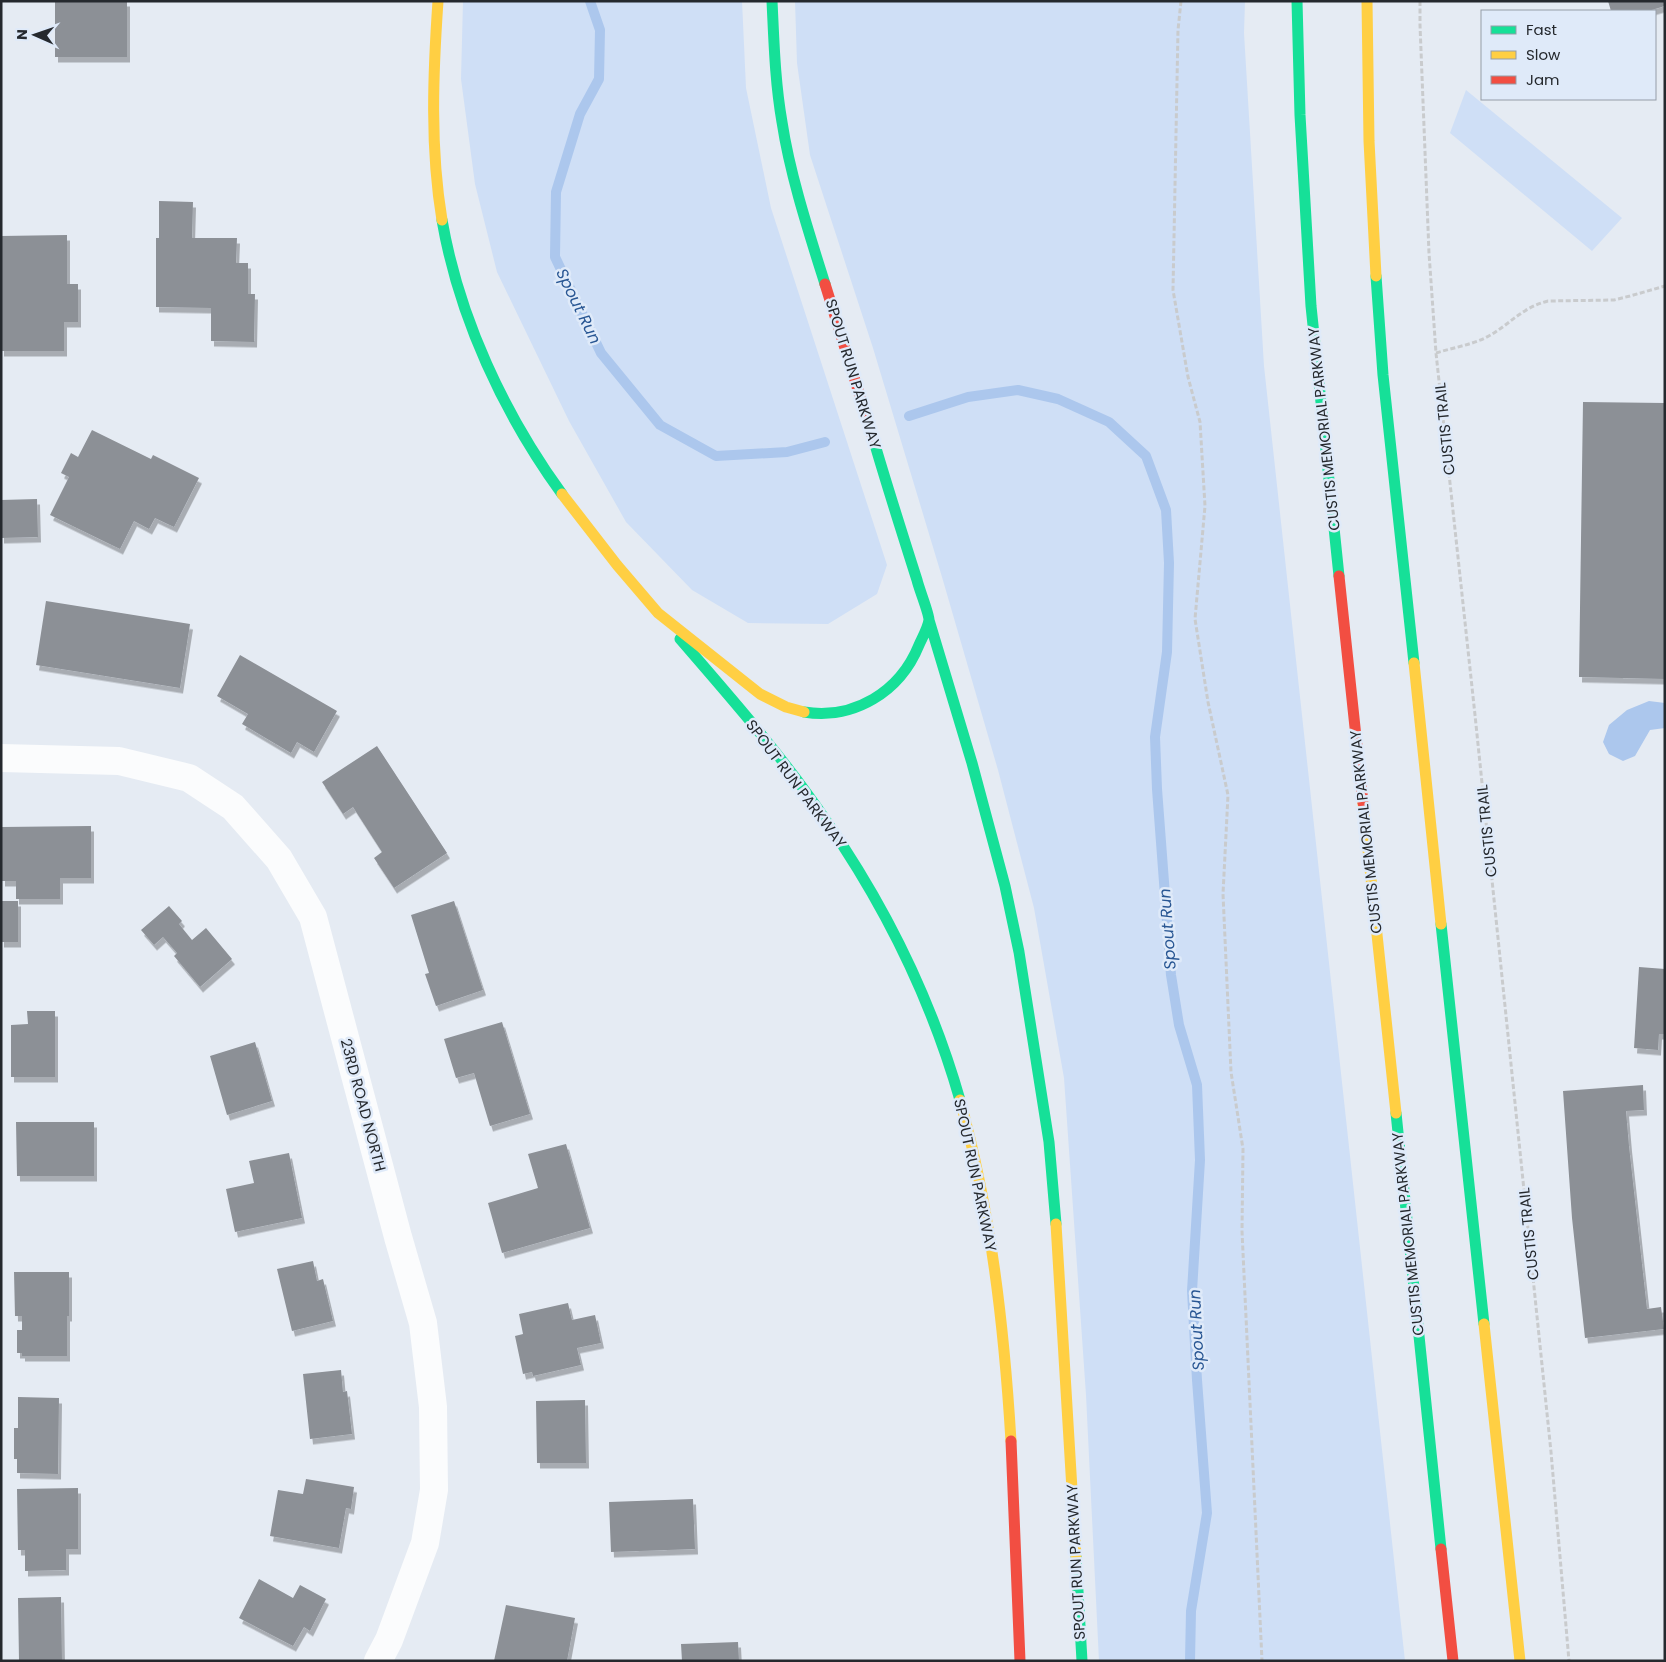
<svg xmlns="http://www.w3.org/2000/svg" width="1666" height="1662" viewBox="0 0 1666 1662" font-family="Poppins,sans-serif">
	<style>
		.green { fill: #cfdff6 }
		.water { fill: #acc7ed }
		.lines { fill: none; stroke-linecap: round; stroke-linejoin: round }
		.stream { stroke: #acc7ed; stroke-width: 10 }
		.building { fill: #8c9096; filter: url(#shadow) }
		.path { stroke: #c9cbcd; stroke-width: 3; stroke-dasharray: 5 2.5; stroke-linecap: butt }
		.street { stroke: #fbfcfd; stroke-width: 28 }
		.fast { stroke: #16e098; stroke-width: 11 }
		.slow { stroke: #ffcf43; stroke-width: 11 }
		.jam { stroke: #f24e42; stroke-width: 11 }
		.labels { text-anchor: middle; stroke-width: 5; stroke-linejoin: round; paint-order: stroke }
		.street-label { font-size: 15px; fill: #25292e; stroke: #dfeaf9 }
		.water-label { font-size: 16px; font-style: italic; fill: #285693; stroke: #dfeaf9 }
	</style>
	<defs>
		<filter id="shadow"><feDropShadow dx="3" dy="5.5" stdDeviation="0" flood-color="#0004"/></filter>
	</defs>
	<rect width="100%" height="100%" fill="#e5ebf3"/>
	<path class="green" d="M463 1H742L746 88 771 208 887 565 877 594 828 624 748 623 692 590 626 522 569 421 497 272 475 184 461 79Z
		M795 1H1245L1244 33 1264 366 1405 1661H1099L1086 1395 1064 1078 1034 908 998 770 942 577 873 348 810 155 797 63Z
		M1466 90 1622 218 1592 251 1450 133Z"/>
	<path class="water" d="M1649 701 1665 703V728L1650 730 1635 756 1623 761 1609 754 1603 742 1609 725 1627 710Z"/>
	<g class="lines">
		<path class="stream" d="M590 1 600 30 599 79 580 114 556 192 555 257 601 353 660 425 716 456 787 452 825 442
			M909 416 968 397 1018 390 1058 399 1109 422 1146 456 1166 510 1169 563 1167 652 1155 737 1157 789 1171 975 1179 1025 1197 1085 1200 1160 1192 1291 1197 1380 1207 1513 1191 1611 1190 1661"/>
	</g>
	<path class="building" d="M55 1H127V57H55Z
		M1608 1H1665V6L1648 11H1611Z
		M159 201 193 202 192 238H237L236 263H248V294H255L254 342 211 341V308L156 307V238H159Z
		M67 235V284H78V322H64V351H1V236Z
		M1583 402 1665 403V679L1579 677Z
		M92 430 151 459 153 455 199 478 174 527 155 518 149 529 134 521 120 549 50 515 69 477 61 473 71 453 78 457Z
		M37 499 38 537 1 538V500Z
		M46 601 190 624 180 688 36 665Z
		M240 655 337 711 314 752 297 742 291 753 242 724 248 714 217 696Z
		M377 746 447 853 394 888 374 858 382 852 353 807 343 814 322 782Z
		M91 826V878H60V899H16V881H2V827Z
		M1 901H18V942H1Z
		M454 901 483 990 436 1006 425 974 429 973 411 915Z
		M169 906 182 921 179 924 192 940 206 928 232 959 200 987 174 956 177 953 163 937 154 945 141 930Z
		M1639 967 1665 969V1034H1659L1658 1050 1634 1048Z
		M27 1011H55V1077H11V1025L28 1024Z
		M502 1022 530 1114 490 1126 474 1073 456 1078 444 1039Z
		M255 1042 272 1101 227 1115 210 1056Z
		M1643 1085 1644 1110 1626 1111 1629 1146 1647 1309 1661 1307 1664 1329 1585 1338 1572 1218 1563 1091Z
		M16 1122H94V1176H17Z
		M566 1144 590 1228 502 1253 488 1203 538 1188 528 1154Z
		M289 1153 302 1218 235 1232 226 1189 254 1183 249 1161Z
		M313 1261 317 1281 323 1279 333 1321 292 1331 277 1269Z
		M14 1272H69V1316H67V1356H22V1353H17V1330H22V1316H15Z
		M568 1303 572 1320 595 1315 601 1343 577 1348 581 1365 533 1376 532 1372 523 1374 515 1336 523 1334 519 1314Z
		M341 1370 343 1392 347 1391 352 1434 310 1439 303 1374Z
		M18 1397 59 1398 58 1474 17 1473V1459H14V1428H18Z
		M585 1400 586 1463H537L536 1401Z
		M306 1479 354 1487 351 1509 346 1508 339 1548 270 1536 278 1490 303 1494Z
		M78 1488V1549H66V1570L25 1571V1550H18L17 1489Z
		M693 1499 695 1549 611 1552 609 1502Z
		M259 1579 293 1598 300 1585 326 1599 310 1631 304 1627 293 1646 239 1618Z
		M61 1597 62 1661H19L18 1598Z
		M506 1605 575 1618 567 1661H494Z
		M738 1642 739 1661H682L681 1644Z"/>
	<g class="lines">
		<path class="path" d="M1181 1 1178 30 1173 290 1188 377 1200 422 1205 506 1195 619 1208 702 1228 795 1223 894 1231 1072 1243 1149 1242 1231 1262 1661
			M1420 1V25L1429 253 1436 353 1475 715 1551 1452 1569 1661
			M1436 353C1452 348 1470 345 1485 338 1509 326 1520 308 1548 301L1614 300 1630 296 1665 286"/>
		<path class="street" d="M1 758 119 761 189 778 233 807 279 859 313 917 398 1237 423 1323 433 1407 434 1490 425 1543 389 1640 378 1661"/>
		<path class="fast" d="M772 1C774 42 775 82 782 122 790 175 809 233 825 284
			M1297 1 1300 115 1311 306 1339 576
			M442 220C459 318 504 414 562 494
			M1376 276 1383 375 1414 663
			M929 620 972 763 1005 886 1019 952 1049 1142 1056 1224
			M680 639C731 698 783 757 827 822 885 906 932 1002 960 1100
			M804 712C854 720 900 692 919 645 922 638 928 628 929 620 929 613 919 589 917 580 902 533 887 486 873 438
			M1441 924 1484 1324
			M1396 1113 1441 1549
			M1076 1556 1082 1661"/>
		<path class="slow" d="M438 1C433 74 430 148 442 220
			M1367 1 1369 141 1376 276
			M562 494 617 565 658 613 760 694 786 707 804 712
			M1414 663 1441 924
			M1363 803 1396 1113
			M960 1100C991 1212 1004 1326 1011 1441
			M1056 1224 1076 1556
			M1484 1324 1520 1661"/>
		<path class="jam" d="M825 284 873 438
			M1339 576 1363 803
			M1011 1441 1020 1661
			M1441 1549 1453 1661"/>
	</g>
	<g class="labels">
		<g class="street-label">
			<text transform="translate(853 374) rotate(73)" y="5">SPOUT RUN PARKWAY</text>
			<text transform="translate(1324 429) rotate(-96)" y="5">CUSTIS MEMORIAL PARKWAY</text>
			<text transform="translate(1445 429) rotate(-96)" y="5">CUSTIS TRAIL</text>
			<text transform="translate(796 784) rotate(53)" y="5">SPOUT RUN PARKWAY</text>
			<text transform="translate(1487 831) rotate(-96)" y="5">CUSTIS TRAIL</text>
			<text transform="translate(1366 832) rotate(-96)" y="5">CUSTIS MEMORIAL PARKWAY</text>
			<text transform="translate(363 1105) rotate(75)" y="5">23RD ROAD NORTH</text>
			<text transform="translate(975 1175) rotate(78)" y="5">SPOUT RUN PARKWAY</text>
			<text transform="translate(1408 1234) rotate(-96)" y="5">CUSTIS MEMORIAL PARKWAY</text>
			<text transform="translate(1529 1234) rotate(-96)" y="5">CUSTIS TRAIL</text>
			<text transform="translate(1076 1562) rotate(-93)" y="5">SPOUT RUN PARKWAY</text>
		</g>
		<g class="water-label">
			<text transform="translate(579 306) rotate(64)" y="6">Spout Run</text>
			<text transform="translate(1167 929) rotate(-94)" y="6">Spout Run</text>
			<text transform="translate(1196 1330) rotate(-93)" y="6">Spout Run</text>
		</g>
	</g>
	<rect width="1666" height="1662" fill="none" stroke="#25292e" stroke-width="5"/>
	<rect x="1481" y="10" width="175" height="90" fill="#dfeaf9" stroke="#959da8"/>
	<rect x="1491" y="26" width="25" height="8" fill="#16e098" stroke="#959da8"/>
	<text x="1526" y="35" font-size="15" fill="#25292e">Fast</text>
	<rect x="1491" y="51" width="25" height="8" fill="#ffcf43" stroke="#959da8"/>
	<text x="1526" y="60" font-size="15" fill="#25292e">Slow</text>
	<rect x="1491" y="76" width="25" height="8" fill="#f24e42" stroke="#959da8"/>
	<text x="1526" y="85" font-size="15" fill="#25292e">Jam</text>
	<g transform="translate(35 35) rotate(272)" stroke="#dfeaf9" stroke-width="4" paint-order="stroke">
	<path d="M0-4L9 19L0 12L-9 19Z" fill="#25292e"/>
	<text y="-8" font-size="14" font-weight="bold" text-anchor="middle" fill="#25292e">N</text>
	</g>
</svg>
